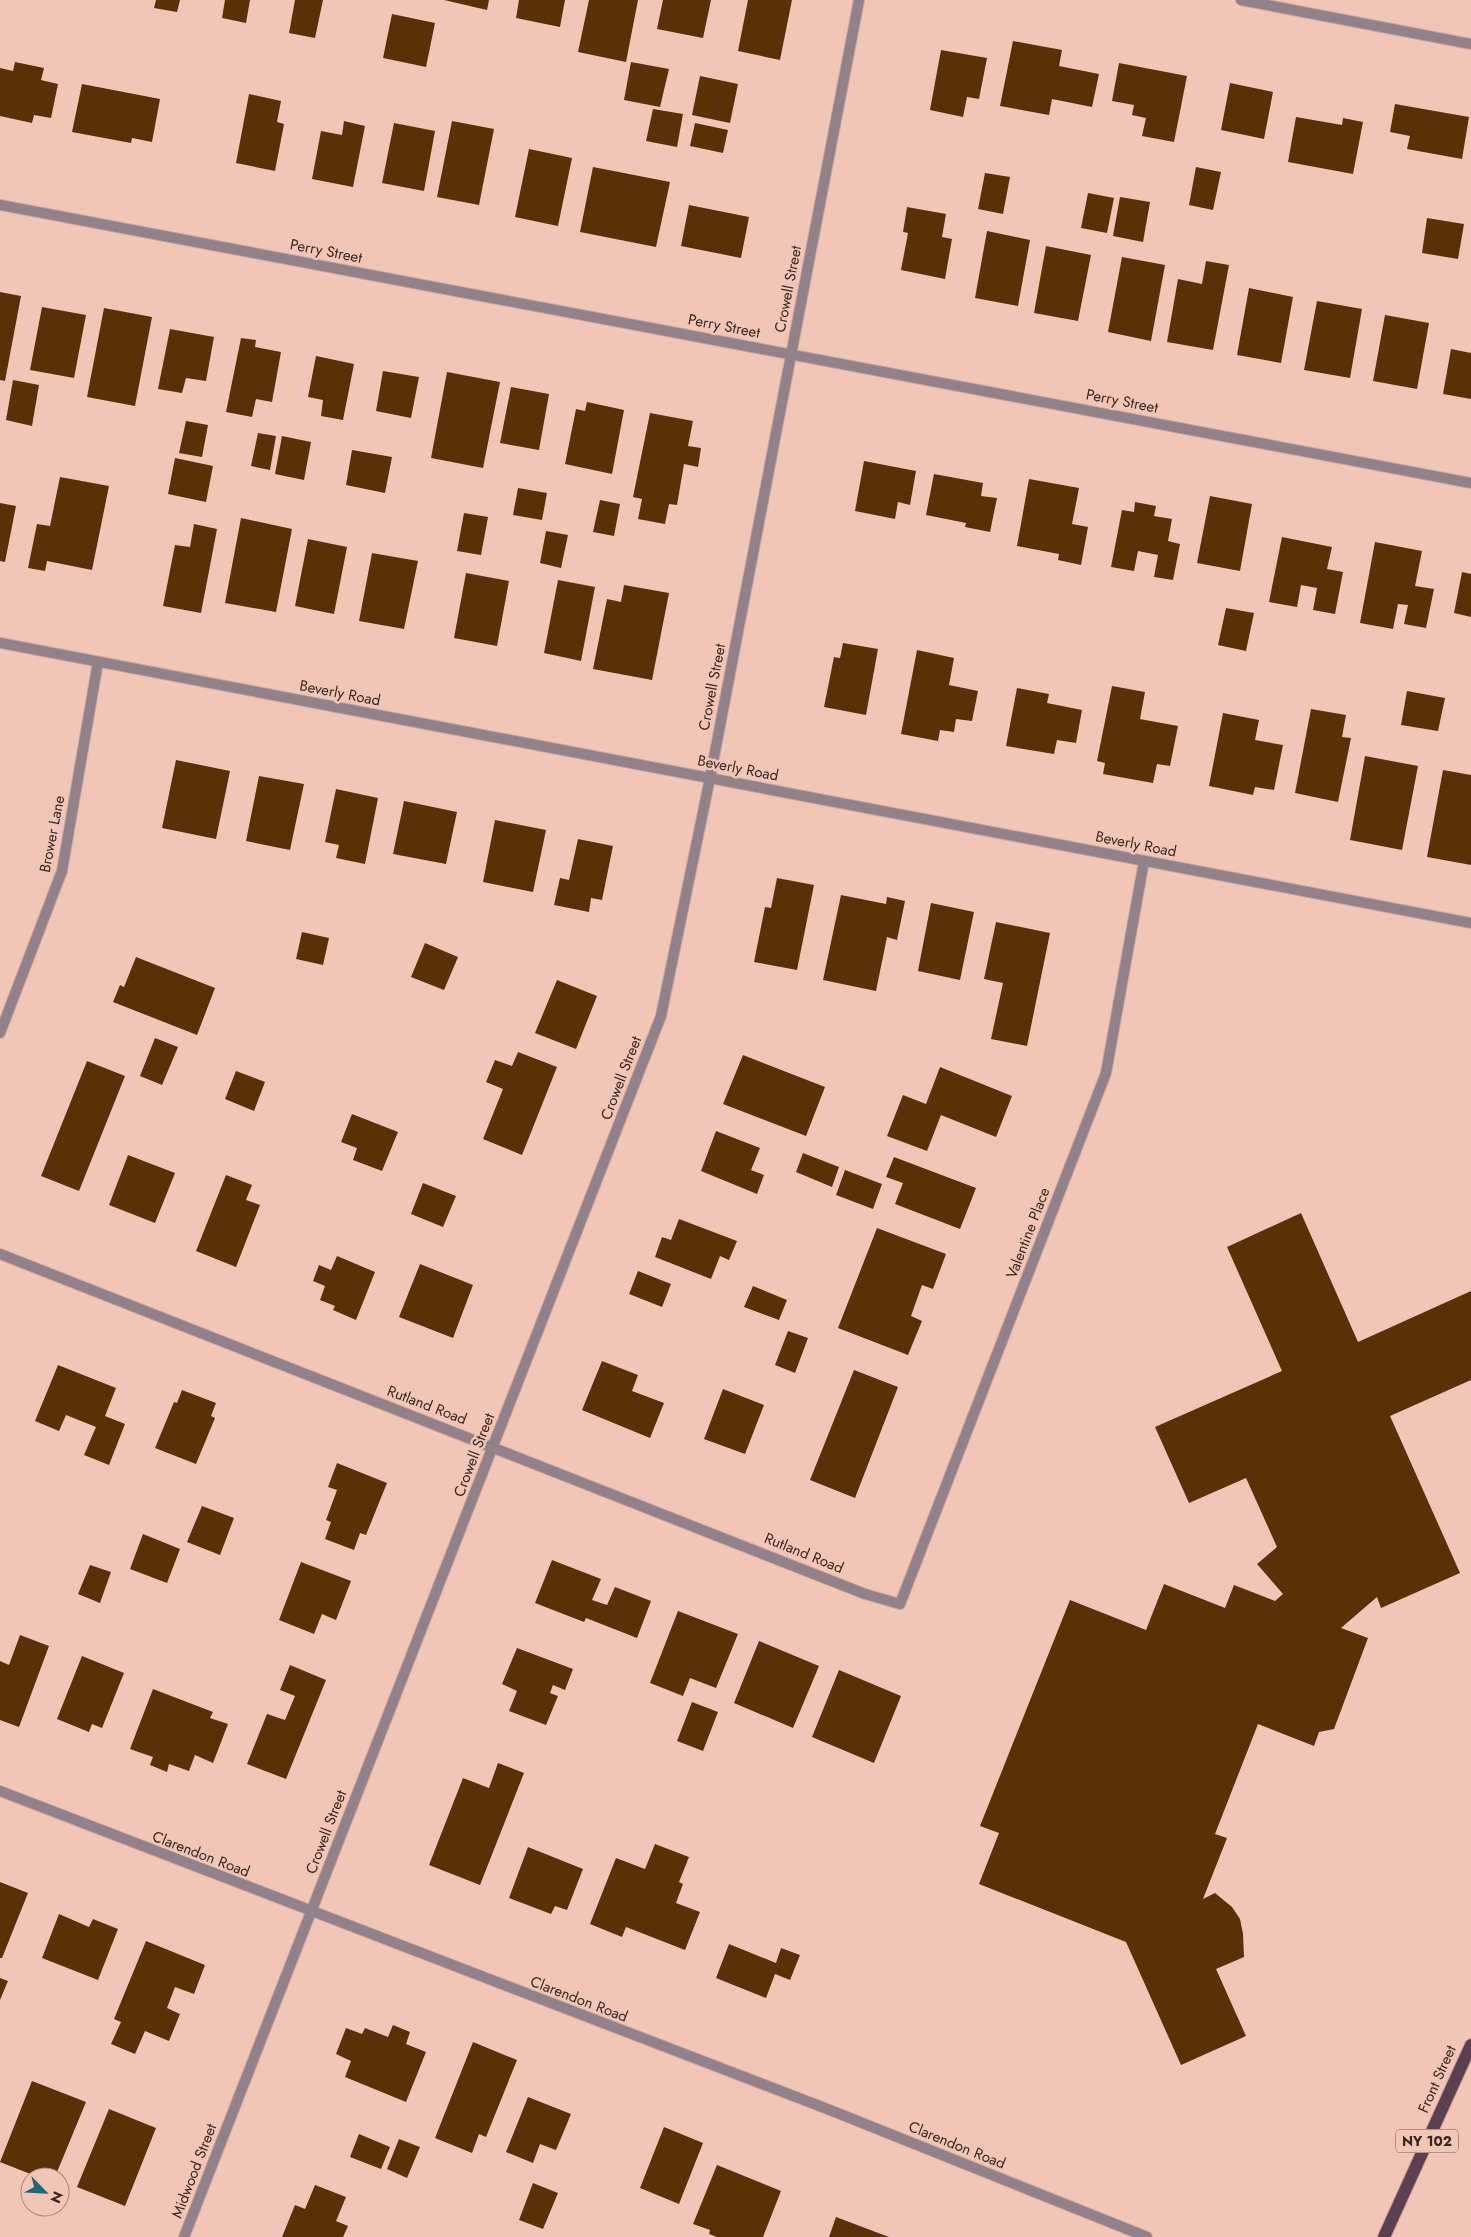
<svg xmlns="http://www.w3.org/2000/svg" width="1471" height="2237" font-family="Jost,sans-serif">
<rect width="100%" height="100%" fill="#f2c6b7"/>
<path fill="#5a3107" d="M 156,0 L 180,0 L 177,12 L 154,8 Z
M 225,0 L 250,0 L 246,23 L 222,18 Z
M 295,0 L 323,0 L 315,38 L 289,33 Z
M 444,0 L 489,0 L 487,10 Z
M 519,0 L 565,0 L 560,27 L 516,18 Z
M 589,0 L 638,0 L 626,62 L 578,52 Z
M 663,0 L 711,0 L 703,38 L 657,29 Z
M 748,0 L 792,0 L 780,60 L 738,51 Z
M 392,14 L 435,23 L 426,67 L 383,58 Z
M 1013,41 L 1062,50 L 1059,66 L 1099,74 L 1092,107 L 1052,99 L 1049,115 L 1000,106 Z
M 941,50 L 987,58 L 979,99 L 967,97 L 963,117 L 930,110 Z
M 15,62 L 44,68 L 41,80 L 58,84 L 51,118 L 34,115 L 32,123 L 0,116 L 0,68 L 13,71 Z
M 631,62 L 669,69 L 660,107 L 624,100 Z
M 1119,63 L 1187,76 L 1174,142 L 1142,136 L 1146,118 L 1132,115 L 1134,105 L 1112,101 Z
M 700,76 L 738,84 L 730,123 L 692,115 Z
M 1230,83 L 1273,92 L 1264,139 L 1221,130 Z
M 82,84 L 160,99 L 152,142 L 132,138 L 131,143 L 72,132 Z
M 249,94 L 281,101 L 277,122 L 284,124 L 275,171 L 236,163 Z
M 1395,104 L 1469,117 L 1462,159 L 1407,149 L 1410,136 L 1390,132 Z
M 653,109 L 683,114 L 677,147 L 646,141 Z
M 1296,117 L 1342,125 L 1343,118 L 1363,122 L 1353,174 L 1288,162 Z
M 344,121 L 365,126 L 353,187 L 312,179 L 321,131 L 342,135 Z
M 452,121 L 494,129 L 479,205 L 437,197 Z
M 394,123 L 435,131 L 424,191 L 382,183 Z
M 695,123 L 728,130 L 723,153 L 690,146 Z
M 529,149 L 572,158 L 558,226 L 515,217 Z
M 593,167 L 670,182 L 656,247 L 580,232 Z
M 1196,167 L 1221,172 L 1213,210 L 1189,205 Z
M 985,173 L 1010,177 L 1003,214 L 978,209 Z
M 1088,193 L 1114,198 L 1107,233 L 1081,228 Z
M 1120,197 L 1150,202 L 1143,242 L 1113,236 Z
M 689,205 L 749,217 L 741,258 L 681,246 Z
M 907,207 L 946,214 L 942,237 L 952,239 L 945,279 L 901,270 L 908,233 L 903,232 Z
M 1427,218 L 1464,224 L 1458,259 L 1422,253 Z
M 987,231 L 1030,240 L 1018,306 L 975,298 Z
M 1046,246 L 1091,255 L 1078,321 L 1034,313 Z
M 1122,257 L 1165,265 L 1151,341 L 1108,332 Z
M 1206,261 L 1229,265 L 1213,350 L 1167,342 L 1178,279 L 1202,284 Z
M 1249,288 L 1293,297 L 1281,363 L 1237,355 Z
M 0,292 L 21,296 L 5,381 L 0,380 Z
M 1317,301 L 1362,309 L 1350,378 L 1304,370 Z
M 42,307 L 86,315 L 74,378 L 30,370 Z
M 104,308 L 152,317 L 135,406 L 87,397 Z
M 1385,315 L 1429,323 L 1417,389 L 1373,381 Z
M 170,329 L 214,337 L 206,381 L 186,378 L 182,393 L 158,389 Z
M 241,338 L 256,340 L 255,347 L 281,352 L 272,402 L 256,399 L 252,417 L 226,412 Z
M 1451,349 L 1471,353 L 1471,399 L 1443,394 Z
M 316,356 L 354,364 L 343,420 L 321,416 L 323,400 L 308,397 Z
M 383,371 L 419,377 L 411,418 L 376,411 Z
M 447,372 L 500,382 L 483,468 L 431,458 Z
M 13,380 L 39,385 L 32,426 L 6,420 Z
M 511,387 L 549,394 L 539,450 L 500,443 Z
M 587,402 L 624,410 L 612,474 L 565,464 L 576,409 L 585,411 Z
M 650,413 L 693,421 L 688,446 L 701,448 L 698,467 L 684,464 L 677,505 L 669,504 L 665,524 L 638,519 L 642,499 L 633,497 Z
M 186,421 L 208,425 L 202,457 L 179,453 Z
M 258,433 L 276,436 L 270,470 L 251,466 Z
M 282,436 L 311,442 L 304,480 L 275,474 Z
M 352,450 L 392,457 L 385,493 L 346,485 Z
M 175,458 L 213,466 L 206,502 L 168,494 Z
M 864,461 L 916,471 L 910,505 L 898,502 L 895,519 L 855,511 Z
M 934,474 L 983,483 L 981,496 L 997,498 L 990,532 L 965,527 L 966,523 L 926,515 Z
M 60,477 L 109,486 L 92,570 L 47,561 L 45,571 L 28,568 L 37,524 L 50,526 Z
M 1029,479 L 1079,488 L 1072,524 L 1088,527 L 1081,565 L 1058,560 L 1059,554 L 1017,546 Z
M 518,488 L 547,493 L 542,520 L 513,515 Z
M 1210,496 L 1252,504 L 1240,571 L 1197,563 Z
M 600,500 L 620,504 L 614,536 L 593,532 Z
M 1135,502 L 1156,506 L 1154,516 L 1172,519 L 1168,541 L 1180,544 L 1173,580 L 1154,577 L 1158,555 L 1138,551 L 1134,571 L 1111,567 L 1122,510 L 1134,512 Z
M 0,503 L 16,506 L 5,562 L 0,561 Z
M 464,513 L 488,517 L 481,555 L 457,551 Z
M 241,518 L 292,529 L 276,612 L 225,603 Z
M 194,524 L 217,529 L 201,613 L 163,606 L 175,545 L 190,547 Z
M 546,531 L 568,535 L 561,568 L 540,563 Z
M 1282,537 L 1332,547 L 1327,569 L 1343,572 L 1335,614 L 1313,610 L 1317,588 L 1301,585 L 1297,607 L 1269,602 Z
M 308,539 L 347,547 L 334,614 L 295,606 Z
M 1375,542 L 1422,551 L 1415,586 L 1434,589 L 1426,628 L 1404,624 L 1408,605 L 1398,604 L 1393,629 L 1360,623 Z
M 372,553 L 418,561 L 404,629 L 359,621 Z
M 1462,572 L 1471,574 L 1471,617 L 1454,613 Z
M 466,573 L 509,581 L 497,646 L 454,638 Z
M 558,580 L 595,587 L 581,661 L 544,653 Z
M 624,585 L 669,593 L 652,680 L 593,669 L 607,599 L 621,602 Z
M 1226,608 L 1254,613 L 1246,651 L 1218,645 Z
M 843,643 L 878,649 L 866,715 L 824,707 L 834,657 L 840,658 Z
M 917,650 L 954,658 L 949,685 L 978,691 L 972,721 L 956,719 L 954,732 L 940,730 L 938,741 L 901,734 Z
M 1112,686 L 1145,692 L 1140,719 L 1178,726 L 1170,766 L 1157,764 L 1153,783 L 1103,774 L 1105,763 L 1097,761 Z
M 1017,688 L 1049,694 L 1047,703 L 1082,710 L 1076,743 L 1057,740 L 1054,754 L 1006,746 Z
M 1407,691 L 1445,698 L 1438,731 L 1401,725 Z
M 1311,709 L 1346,715 L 1342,737 L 1351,738 L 1338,802 L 1295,793 Z
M 1223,713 L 1259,720 L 1255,740 L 1283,745 L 1274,790 L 1255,787 L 1253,795 L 1209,786 Z
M 1365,756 L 1418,766 L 1402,850 L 1350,840 Z
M 176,760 L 230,771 L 216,839 L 162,828 Z
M 1443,770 L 1471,775 L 1471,865 L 1427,857 Z
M 259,776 L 304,784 L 290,850 L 246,841 Z
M 336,789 L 378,798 L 365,864 L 336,858 L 339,845 L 325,842 Z
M 404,801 L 457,812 L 446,864 L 393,854 Z
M 495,820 L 546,830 L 533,892 L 483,882 Z
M 578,839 L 613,846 L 602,900 L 591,898 L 589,912 L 554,905 L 560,878 L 569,880 Z
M 777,878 L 814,885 L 797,970 L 754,962 L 765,907 L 771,908 Z
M 841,895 L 886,904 L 887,897 L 905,901 L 897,940 L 887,937 L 876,991 L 823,980 Z
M 931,903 L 974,912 L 960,980 L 918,971 Z
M 996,922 L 1050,933 L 1027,1046 L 991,1039 L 1003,983 L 984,979 Z
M 302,932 L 329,938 L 323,965 L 296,959 Z
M 425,943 L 458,957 L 444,990 L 411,977 Z
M 136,957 L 215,988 L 197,1035 L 113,1002 L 120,985 L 124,987 Z
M 557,980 L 597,996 L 576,1049 L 535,1033 Z
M 155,1038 L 178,1047 L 162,1085 L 140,1076 Z
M 518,1052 L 557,1067 L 522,1155 L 483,1139 L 503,1089 L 486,1082 L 495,1060 L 512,1066 Z
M 743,1055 L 825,1087 L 806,1136 L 723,1104 Z
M 87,1061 L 125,1076 L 79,1191 L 41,1176 Z
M 940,1067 L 1012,1096 L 996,1137 L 941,1115 L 927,1151 L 887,1136 L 903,1095 L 926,1104 Z
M 236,1071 L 265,1082 L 254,1111 L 225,1099 Z
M 352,1114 L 398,1132 L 382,1171 L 353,1160 L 357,1148 L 341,1142 Z
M 716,1131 L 760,1148 L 751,1170 L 764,1175 L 757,1194 L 701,1171 Z
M 803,1153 L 839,1167 L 832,1187 L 796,1172 Z
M 128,1155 L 175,1173 L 155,1223 L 109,1205 Z
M 894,1157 L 976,1188 L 960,1229 L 895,1204 L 903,1183 L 886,1177 Z
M 845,1170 L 882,1184 L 873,1209 L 836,1195 Z
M 226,1175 L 252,1185 L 246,1200 L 260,1205 L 236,1267 L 196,1251 Z
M 423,1183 L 456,1196 L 443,1227 L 411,1214 Z
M 1301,1213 L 1358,1342 L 1471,1291 L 1471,1380 L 1390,1416 L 1460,1573 L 1381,1608 L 1377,1597 L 1341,1628 L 1368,1638 L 1334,1729 L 1319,1732 L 1314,1746 L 1258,1724 L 1215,1834 L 1227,1838 L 1203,1899 L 1215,1893 L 1232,1907 L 1240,1919 L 1243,1934 L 1244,1957 L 1216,1969 L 1246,2036 L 1181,2065 L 1126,1942 L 979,1884 L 999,1833 L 980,1826 L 1070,1600 L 1146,1630 L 1164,1584 L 1225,1608 L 1234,1585 L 1275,1601 L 1283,1594 L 1257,1564 L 1277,1547 L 1246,1478 L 1189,1503 L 1155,1427 L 1282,1371 L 1227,1247 Z
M 679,1219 L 737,1241 L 729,1260 L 720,1256 L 711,1279 L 655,1257 L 662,1237 L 671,1240 Z
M 877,1228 L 946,1254 L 933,1289 L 922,1285 L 911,1316 L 922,1321 L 908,1355 L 838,1328 Z
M 337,1256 L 375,1272 L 356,1320 L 333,1310 L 335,1306 L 320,1300 L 325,1286 L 313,1281 L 319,1265 L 331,1270 Z
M 420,1264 L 473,1285 L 453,1338 L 399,1317 Z
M 638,1271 L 671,1284 L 662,1307 L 629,1294 Z
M 753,1286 L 787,1300 L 779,1320 L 744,1307 Z
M 788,1331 L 808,1338 L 795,1373 L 775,1365 Z
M 602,1361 L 638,1375 L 632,1391 L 664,1403 L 650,1438 L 582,1410 Z
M 58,1365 L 116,1388 L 105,1416 L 125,1424 L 109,1465 L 84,1455 L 96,1427 L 66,1415 L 59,1431 L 35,1421 Z
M 854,1370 L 898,1387 L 855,1498 L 810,1480 Z
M 723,1389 L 764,1405 L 745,1454 L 704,1439 Z
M 182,1390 L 216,1403 L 211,1416 L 215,1418 L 196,1464 L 155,1448 L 174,1402 L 177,1403 Z
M 337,1463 L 387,1483 L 366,1535 L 360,1533 L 354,1550 L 325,1539 L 331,1522 L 326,1520 L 337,1490 L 328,1487 Z
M 202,1506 L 234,1518 L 220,1555 L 187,1542 Z
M 143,1534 L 180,1549 L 167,1583 L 130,1569 Z
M 552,1560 L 601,1579 L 592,1600 L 607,1605 L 615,1587 L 651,1601 L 637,1638 L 586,1618 L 584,1622 L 535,1603 Z
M 301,1562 L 351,1581 L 336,1620 L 322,1614 L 314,1634 L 279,1620 Z
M 90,1565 L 111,1572 L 100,1603 L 78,1594 Z
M 678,1611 L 738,1634 L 716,1688 L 690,1678 L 683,1696 L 650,1683 Z
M 20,1635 L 49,1646 L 19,1727 L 0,1720 L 0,1661 L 9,1665 Z
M 759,1641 L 819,1666 L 793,1728 L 734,1703 Z
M 517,1648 L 573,1669 L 565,1690 L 553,1685 L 550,1693 L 558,1696 L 546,1725 L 509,1711 L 517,1691 L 502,1684 Z
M 82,1656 L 124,1673 L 102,1728 L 92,1724 L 89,1732 L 57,1719 Z
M 290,1665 L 326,1680 L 286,1779 L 247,1764 L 267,1714 L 285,1720 L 295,1696 L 280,1690 Z
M 839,1670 L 901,1696 L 874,1763 L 812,1737 Z
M 153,1689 L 213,1712 L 210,1718 L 228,1724 L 213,1763 L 195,1755 L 189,1771 L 169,1764 L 167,1772 L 150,1765 L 153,1757 L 130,1749 Z
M 692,1702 L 718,1712 L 703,1751 L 677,1741 Z
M 498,1763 L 524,1773 L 480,1885 L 429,1865 L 463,1778 L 489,1788 Z
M 655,1844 L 689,1857 L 679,1882 L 683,1884 L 676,1903 L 700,1912 L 685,1950 L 626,1927 L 622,1937 L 590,1924 L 616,1858 L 645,1869 Z
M 528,1847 L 583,1869 L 567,1910 L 555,1906 L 551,1914 L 509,1898 Z
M 0,1882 L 28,1893 L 2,1958 L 0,1958 Z
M 59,1914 L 89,1927 L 93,1919 L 118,1929 L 98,1980 L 42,1958 Z
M 146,1941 L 205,1965 L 194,1994 L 175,1987 L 167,2008 L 180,2014 L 169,2041 L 145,2031 L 135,2054 L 111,2044 L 121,2022 L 114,2019 Z
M 729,1944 L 776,1963 L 781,1948 L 800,1955 L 790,1980 L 775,1974 L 766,1998 L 716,1978 Z
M 0,1978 L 8,1981 L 0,2000 Z
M 393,2025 L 410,2032 L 406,2044 L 426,2052 L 406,2102 L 345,2077 L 351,2061 L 336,2054 L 346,2028 L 362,2034 L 365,2028 L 388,2037 Z
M 473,2042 L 517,2060 L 486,2137 L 479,2134 L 472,2153 L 435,2138 Z
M 32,2081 L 86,2102 L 55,2177 L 38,2177 L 0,2162 Z
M 528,2097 L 571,2114 L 556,2150 L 540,2144 L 533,2163 L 506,2152 Z
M 109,2109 L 156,2128 L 125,2206 L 77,2187 Z
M 664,2127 L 703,2143 L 679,2204 L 640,2188 Z
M 359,2134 L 390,2147 L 381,2169 L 350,2157 Z
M 399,2139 L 420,2147 L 407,2178 L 387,2169 Z
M 717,2165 L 781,2191 L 763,2237 L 717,2237 L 709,2234 L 710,2230 L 693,2224 Z
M 533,2183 L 558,2193 L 543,2229 L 519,2220 Z
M 315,2185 L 346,2197 L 336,2221 L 348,2226 L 343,2237 L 282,2237 L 295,2205 L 305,2209 Z
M 836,2217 L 889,2237 L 829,2237 Z"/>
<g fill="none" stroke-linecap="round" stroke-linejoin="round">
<defs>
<path id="minor" d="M 1241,0 L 1471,44
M 0,205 L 1471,483
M 0,643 L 1471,923
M 0,1033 L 62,871 L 98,662
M 0,1254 L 865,1594 L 900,1604 L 1106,1073 L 1144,861
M 0,1791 L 835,2112 L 1147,2237
M 184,2237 L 661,1016 L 710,778 L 859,0"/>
<path id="primary" d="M 1384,2237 L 1471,2045"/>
</defs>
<use href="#minor" stroke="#cda699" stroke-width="12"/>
<use href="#primary" stroke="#cda699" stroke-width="14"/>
<use href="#minor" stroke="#91818b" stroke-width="10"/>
<use href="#primary" stroke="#5b4052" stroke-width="12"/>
</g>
<g text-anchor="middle" stroke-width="5" stroke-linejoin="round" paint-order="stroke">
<rect fill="#f2c6b7" stroke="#6f574e" stroke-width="1" x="1396" y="2129.5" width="62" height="23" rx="4"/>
<g font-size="14" font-weight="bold" fill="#372721">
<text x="1427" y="2146">NY 102</text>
</g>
<g font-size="15" fill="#372721" stroke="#f2c6b7">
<text transform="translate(326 251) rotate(11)" y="5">Perry Street</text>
<text transform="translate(788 289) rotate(-79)" y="5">Crowell Street</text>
<text transform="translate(724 326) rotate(11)" y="5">Perry Street</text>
<text transform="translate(1122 401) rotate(11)" y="5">Perry Street</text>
<text transform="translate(712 687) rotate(-79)" y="5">Crowell Street</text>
<text transform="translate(340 693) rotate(11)" y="5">Beverly Road</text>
<text transform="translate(738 768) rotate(11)" y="5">Beverly Road</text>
<text transform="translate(52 834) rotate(-79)" y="5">Brower Lane</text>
<text transform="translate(1136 844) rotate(11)" y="5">Beverly Road</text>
<text transform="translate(621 1078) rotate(-69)" y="5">Crowell Street</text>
<text transform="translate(1028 1233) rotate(-69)" y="5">Valentine Place</text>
<text transform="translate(427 1405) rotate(21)" y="5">Rutland Road</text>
<text transform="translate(474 1455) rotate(-69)" y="5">Crowell Street</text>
<text transform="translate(804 1553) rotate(22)" y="5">Rutland Road</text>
<text transform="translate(326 1832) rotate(-69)" y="5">Crowell Street</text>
<text transform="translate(201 1854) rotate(21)" y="5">Clarendon Road</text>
<text transform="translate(579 1999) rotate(21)" y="5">Clarendon Road</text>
<text transform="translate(1437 2079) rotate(-66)" y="5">Front Street</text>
<text transform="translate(957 2145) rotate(22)" y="5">Clarendon Road</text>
<text transform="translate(194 2171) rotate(-69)" y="5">Midwood Street</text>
</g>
</g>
<g transform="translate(45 2192) rotate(114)"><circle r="24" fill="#f2c6b7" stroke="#a7867b"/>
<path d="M0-4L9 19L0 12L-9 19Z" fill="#236678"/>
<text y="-8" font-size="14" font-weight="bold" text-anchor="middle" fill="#372721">N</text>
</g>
</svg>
